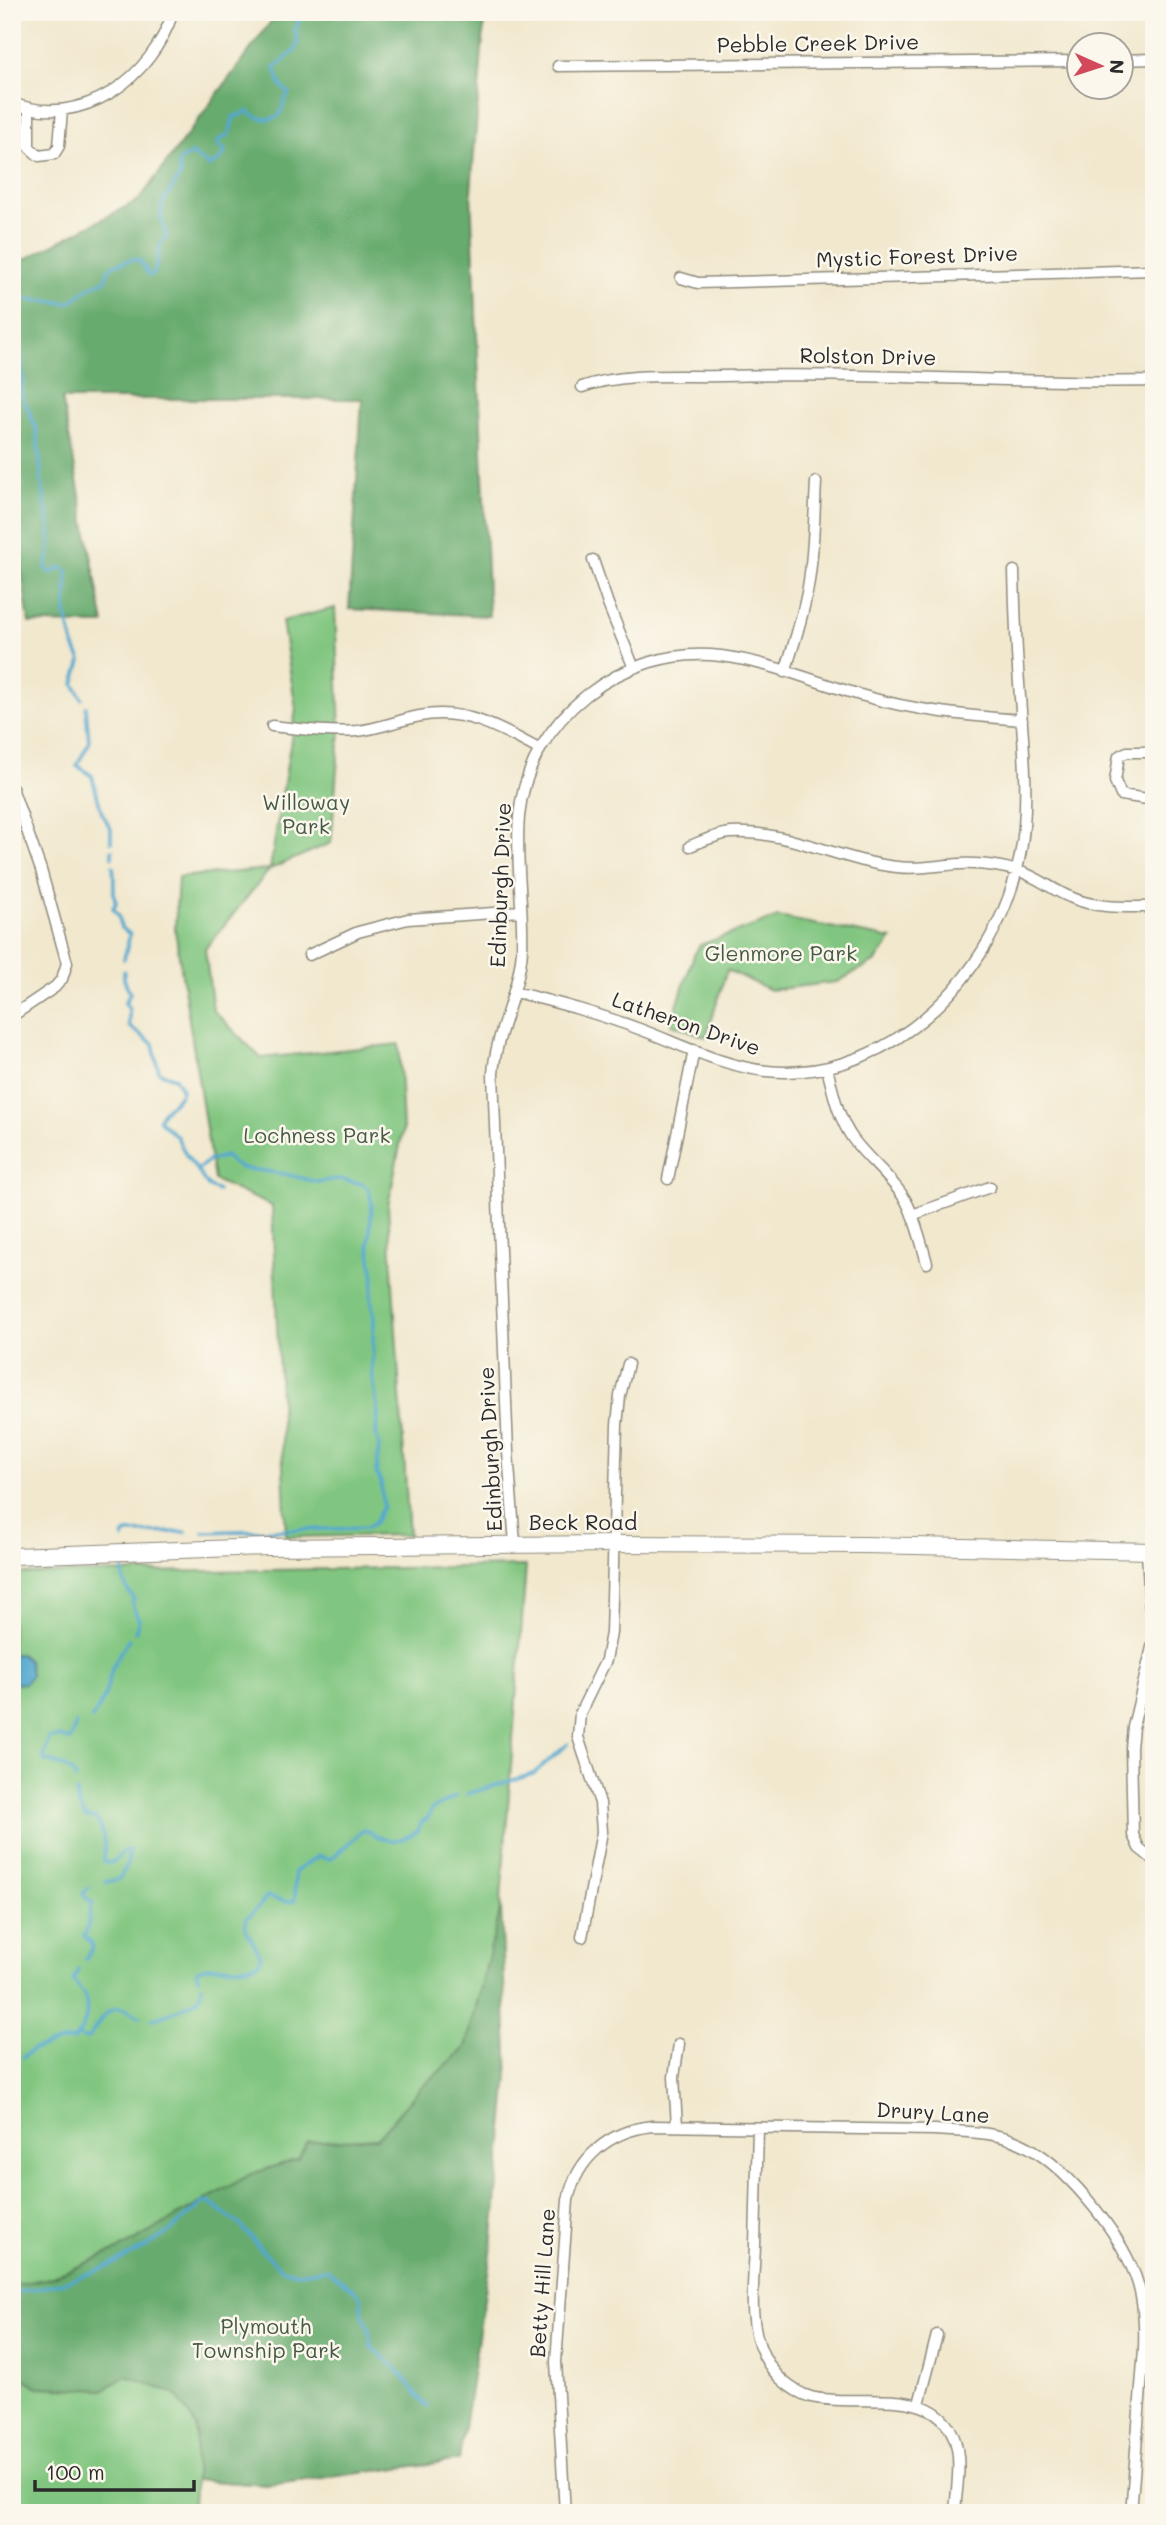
<svg xmlns="http://www.w3.org/2000/svg" width="1166" height="2525" font-family="Mali,sans-serif">
<rect width="100%" height="100%" fill="#fbf7ec"/>
<filter id="ink" filterUnits="userSpaceOnUse"><feTurbulence type="fractalNoise" baseFrequency=".0143" numOctaves="2"/><feDisplacementMap in="SourceGraphic" scale="14" xChannelSelector="R" yChannelSelector="G"/><feConvolveMatrix kernelMatrix="1 2 1 2 8 2 1 2 1" color-interpolation-filters="sRGB"/></filter>
<filter id="wash" filterUnits="userSpaceOnUse"><feTurbulence type="fractalNoise" baseFrequency=".00686" numOctaves="4" result="noise"/><feDisplacementMap in="SourceGraphic" scale="28" xChannelSelector="R" yChannelSelector="G"/><feGaussianBlur stdDeviation="1.57" result="paint"/><feColorMatrix in="noise" values="0 0 0 0 0 0 0 0 0 0 0 0 0 0 0 0 0 1.4 0 .05"/><feComposite in="paint" operator="in"/></filter>
<g filter="url(#wash)">
<rect width="100%" height="100%" fill="#f1e8ce"/>
<path fill="#81c680" stroke="#567856" stroke-width="2" d="M 335,608 L 340,732 L 331,843 L 270,869 L 205,949 L 213,1010 L 261,1058 L 399,1044 L 403,1130 L 388,1206 L 409,1535 L 286,1537 L 272,1206 L 214,1180 L 175,930 L 178,877 L 270,869 L 296,709 L 282,621 Z
M 778,917 L 892,939 L 876,961 L 837,982 L 770,990 L 727,970 L 706,1037 L 671,1024 L 694,955 L 700,945 Z
M 526,1566 L 459,2460 L 267,2485 L 195,2480 L 192,2513 L 12,2513 L 12,1574 Z"/>
<path fill="#68ab6e" stroke="#4a6b4c" stroke-width="2" d="M 278,12 L 485,12 L 471,192 L 489,616 L 349,609 L 362,399 L 62,399 L 104,624 L 29,623 L 12,503 L 12,266 L 139,200 Z
M 501,1907 L 508,2077 L 492,2247 L 459,2460 L 267,2485 L 195,2480 L 196,2426 L 176,2394 L 126,2376 L 103,2390 L 38,2387 L 12,2371 L 12,2285 L 50,2278 L 120,2249 L 251,2174 L 298,2159 L 307,2142 L 377,2138 L 419,2090 L 466,2047 Z"/>
<path fill="#53a8cf" stroke="#3f6a7d" stroke-width="2" d="M 20,1654 L 29,1661 L 31,1675 L 25,1683 L 12,1684 L 12,1655 Z"/>
<g fill="none" stroke-linecap="round" stroke-linejoin="round">
<path stroke="#53a8cf" stroke-width="3.5" d="M 12,267 L 22,299
M 12,304 L 15,301 L 22,299 L 70,303 L 90,287 L 106,280 L 108,270 L 114,265 L 133,259 L 140,261 L 149,275 L 154,274 L 161,242 L 167,237 L 161,219 L 162,204 L 181,174 L 178,166 L 181,159 L 192,154 L 209,166 L 219,161 L 225,153 L 224,149 L 219,147 L 218,141 L 229,134 L 234,116 L 241,115 L 247,111 C 255,116 258,119 267,119 C 286,118 278,108 289,93 L 280,85 L 275,67 L 295,51 L 298,42 L 295,30 L 303,12
M 12,330 L 18,335 L 23,376 L 22,395 L 37,431 L 42,486 L 50,528 L 50,550 L 46,569 L 50,573 L 62,567 L 67,572 L 66,615 L 73,643 L 81,661 L 74,684 L 82,699
M 86,707 L 89,743 L 77,765 L 92,776 L 102,813 L 111,829 L 111,842
M 112,850 L 112,857
M 113,866 C 115,878 112,894 116,903 L 113,908 L 119,916 L 121,928 L 130,934 L 124,959
M 124,971 L 124,979 L 130,993 L 125,1003 L 129,1009 L 129,1026 L 153,1044 L 159,1072 L 175,1078 L 182,1090 C 178,1104 162,1106 159,1120 L 177,1137 L 186,1155 L 208,1186 L 218,1191
M 197,1170 L 208,1161 L 226,1156 L 232,1163 L 241,1168 L 285,1174 L 317,1182 L 339,1179 L 363,1184 L 369,1190 L 372,1204 L 369,1245 L 374,1278 L 371,1298 L 374,1317 L 372,1370 L 378,1414 L 376,1433 L 379,1446 L 376,1473 L 381,1482 L 383,1506 L 375,1522 L 367,1528 L 203,1532
M 123,1539 L 123,1536 L 127,1533 L 186,1532
M 124,1564 C 121,1576 125,1590 134,1598 L 132,1605 L 139,1620 L 135,1632
M 92,1719 C 96,1712 103,1703 105,1695 C 110,1673 115,1657 129,1640
M 76,1723 L 70,1740 L 60,1737 L 49,1738 L 44,1757 L 45,1761 C 57,1763 71,1767 76,1779
M 76,1792 L 78,1803 L 85,1817 L 96,1819 C 104,1830 105,1847 104,1861 L 107,1863 L 113,1862 L 126,1850 L 129,1851 L 128,1864 L 119,1879 L 105,1882
M 467,1794 L 533,1774 L 568,1744
M 86,1959 L 93,1947 L 91,1942 L 84,1936 C 91,1925 87,1914 93,1903 L 86,1898 L 83,1893 L 90,1887
M 199,1978 L 197,1971 C 216,1960 239,1974 259,1962 L 261,1956 L 246,1929 L 246,1918 L 259,1907 L 267,1896 L 288,1902 L 295,1900 L 295,1872 L 318,1856 L 331,1859 L 363,1830 C 371,1831 372,1833 379,1837 C 392,1844 406,1839 418,1831 L 420,1823 L 428,1818 L 432,1809 L 456,1796
M 151,2019 C 159,2019 195,2003 199,1997 C 201,1993 201,1989 201,1985
M 78,2036 L 85,2039 L 90,2037 C 96,2025 108,2005 123,2009 C 129,2010 135,2015 140,2017
M 23,2057 L 33,2049 C 47,2048 58,2039 74,2040 C 85,2028 90,2010 84,1995 C 82,1990 76,1985 73,1980 L 78,1970
M 12,2066 L 14,2063
M 12,2293 C 65,2285 116,2267 160,2238 C 176,2228 189,2214 203,2203 L 208,2202 L 240,2225 L 266,2255 L 282,2269 L 297,2273 L 326,2269 L 356,2291 L 361,2298 L 361,2311 L 369,2329 L 371,2347 L 396,2368 L 427,2407"/>
</g>
</g>
<g filter="url(#ink)">
<g fill="none" stroke-linecap="round" stroke-linejoin="round">
<defs>
<path id="minor" d="M 1120,60 L 1154,59
M 558,66 L 1078,61
M 12,103 C 82,130 152,78 173,12
M 29,108 L 29,147 L 39,156 L 54,154 L 59,146 L 62,110
M 681,278 L 698,283 L 1154,270
M 582,387 C 626,372 678,377 724,376 C 867,372 1011,384 1154,381
M 593,560 L 608,604 L 634,668
M 785,672 C 794,644 803,616 808,587 C 814,553 814,517 816,482
M 272,726 C 300,729 328,733 357,731 C 378,729 399,720 420,716 C 464,707 502,729 540,750
M 1154,752 L 1127,752 L 1119,756 L 1115,781 L 1121,795 L 1154,800
M 12,788 L 41,870 L 67,963 L 62,979 L 55,987 L 12,1016
M 690,846 C 703,841 717,834 731,833 C 789,830 840,861 897,867 C 918,870 939,865 960,864 C 979,863 1000,866 1018,871 C 1037,876 1052,890 1070,897 C 1096,909 1126,907 1154,907
M 309,955 L 358,932 L 408,919 L 521,911
M 515,992 C 558,1003 600,1014 642,1030 C 682,1045 725,1067 767,1071 C 819,1076 871,1059 912,1028 C 975,981 1018,905 1024,826 C 1028,779 1022,730 1019,683 C 1016,646 1015,608 1014,571
M 827,1068 C 833,1092 838,1118 853,1139 C 869,1161 892,1177 906,1201 C 916,1220 921,1242 927,1263
M 668,1179 L 694,1050
M 912,1215 L 990,1187
M 515,1544 L 508,1452 L 493,1074 C 496,1031 519,993 522,950 C 524,906 515,862 519,817 C 527,719 624,644 721,656 C 770,662 817,683 864,696 C 914,711 970,716 1022,720
M 1147,1551 L 1150,1608 L 1154,1615
M 1154,1639 L 1133,1727 L 1131,1748 L 1133,1835 L 1139,1848 L 1154,1860
M 582,1937 L 602,1832 L 600,1803 L 578,1737 L 580,1713 L 606,1660 L 611,1633 L 617,1425 L 620,1396 L 628,1364
M 677,2126 L 674,2077 L 679,2044
M 758,2128 C 757,2167 756,2206 755,2245 C 754,2281 747,2322 764,2356 C 773,2374 790,2391 811,2397 C 858,2409 945,2379 957,2449 C 961,2469 956,2492 955,2513
M 919,2404 L 937,2335
M 565,2513 L 556,2362 L 568,2200 C 577,2158 609,2131 652,2126 L 935,2130 C 964,2132 993,2131 1020,2143 C 1064,2163 1118,2230 1135,2275 C 1144,2298 1145,2324 1144,2349 L 1131,2513"/>
<path id="secondary" d="M 12,1556 L 267,1547 L 614,1544 L 864,1545 L 1154,1551"/>
</defs>
<use href="#minor" stroke="#8e8a7c" stroke-width="13"/>
<use href="#secondary" stroke="#8e8a7c" stroke-width="18"/>
<use href="#minor" stroke="#fff" stroke-width="10"/>
<use href="#secondary" stroke="#fff" stroke-width="16"/>
</g>
</g>
<g text-anchor="middle" stroke-width="5" stroke-linejoin="round" paint-order="stroke">
<g font-size="21" fill="#2b2b2b" stroke="#fbf7ec">
<text transform="translate(818 44) rotate(-1)" y="7">Pebble Creek Drive</text>
<text transform="translate(917 257) rotate(-2)" y="7">Mystic Forest Drive</text>
<text transform="translate(868 357) rotate(1)" y="7">Rolston Drive</text>
<text transform="translate(501 885) rotate(-88)" y="7">Edinburgh Drive</text>
<text transform="translate(686 1024) rotate(19)" y="7">Latheron Drive</text>
<text transform="translate(491 1449) rotate(-93)" y="7">Edinburgh Drive</text>
<text x="583" y="1530">Beck Road</text>
<text transform="translate(933 2113) rotate(3)" y="7">Drury Lane</text>
<text transform="translate(543 2283) rotate(-86)" y="7">Betty Hill Lane</text>
</g>
<g font-size="21" fill="#455a44" stroke="#fbf7ec">
<text x="306" y="810">Willoway<tspan x="306" dy="24">Park</tspan></text>
<text x="781" y="961">Glenmore Park</text>
<text x="317" y="1143">Lochness Park</text>
<text x="266" y="2334">Plymouth<tspan x="266" dy="24">Township Park</tspan></text>
</g>
</g>
<rect width="1166" height="2525" fill="none" stroke="#fbf7ec" stroke-width="42"/>
<g transform="translate(1100 66) rotate(93)"><circle r="33" fill="#fbf7ec" stroke="#a8a59f" stroke-width="2"/>
<path d="M0-5L12 26L0 18L-12 26Z" fill="#d1495b"/>
<text y="-10" font-size="19" font-weight="bold" text-anchor="middle" fill="#2b2b2b">N</text>
</g>
<path d="M35 2480v10h159v-10" fill="none" stroke="#2b2b2b" stroke-width="3.5"/>
<text x="46" y="2480" font-size="21" fill="#2b2b2b" stroke="#fbf7ec" stroke-width="5" paint-order="stroke">100 m</text>
</svg>
